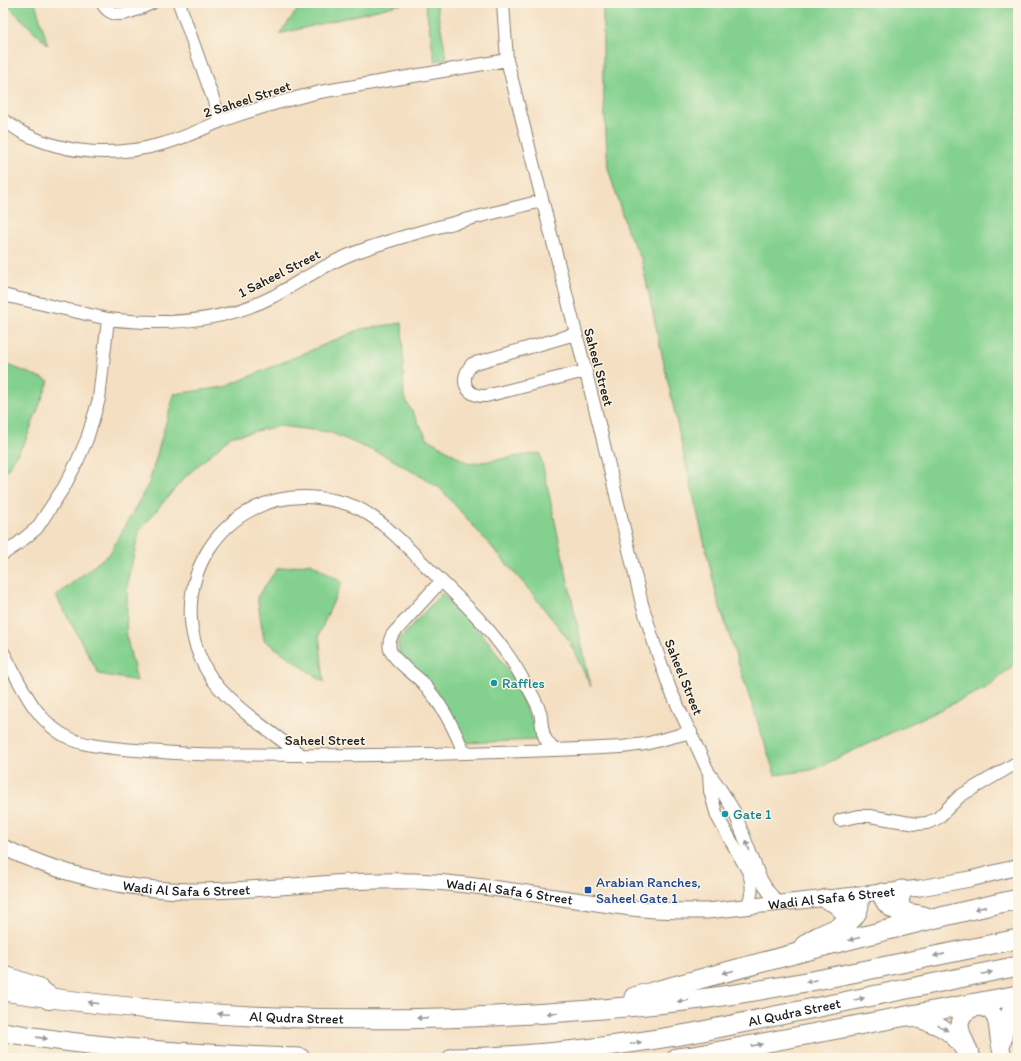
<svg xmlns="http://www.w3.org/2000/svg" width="1021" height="1061" font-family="Itim,sans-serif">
<rect width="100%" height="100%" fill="#fcf5e5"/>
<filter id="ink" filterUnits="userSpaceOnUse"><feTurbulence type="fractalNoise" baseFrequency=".025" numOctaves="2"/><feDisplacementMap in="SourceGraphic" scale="8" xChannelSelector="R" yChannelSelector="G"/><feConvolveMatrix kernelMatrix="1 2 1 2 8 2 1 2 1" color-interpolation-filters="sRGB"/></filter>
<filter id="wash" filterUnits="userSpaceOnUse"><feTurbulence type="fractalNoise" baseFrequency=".012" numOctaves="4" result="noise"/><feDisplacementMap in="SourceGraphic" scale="16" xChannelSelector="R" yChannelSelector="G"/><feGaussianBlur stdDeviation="0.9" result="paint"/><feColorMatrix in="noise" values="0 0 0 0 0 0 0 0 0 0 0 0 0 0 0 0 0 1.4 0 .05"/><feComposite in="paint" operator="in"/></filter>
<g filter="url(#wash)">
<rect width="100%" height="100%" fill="#f4dfc2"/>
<path fill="#84d18f" stroke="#507656" d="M 5,3 L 35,3 L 48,45 Z
M 303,3 L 406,3 L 279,34 Z
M 425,3 L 436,3 L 447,59 L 435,61 Z
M 603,3 L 1018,3 L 1018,661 L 986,688 L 812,770 L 775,775 L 718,601 L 685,460 L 641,258 L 627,230 L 608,168 L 603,86 Z
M 402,323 L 404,397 L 427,438 L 469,464 L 540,453 L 591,687 L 568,639 L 526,586 L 440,488 L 388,457 L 329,432 L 279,426 L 230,437 L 183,479 L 140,530 L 128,578 L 126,635 L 137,681 L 99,674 L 56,596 L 110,553 L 149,483 L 174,394 L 225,387 L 361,329 Z
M 3,363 L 49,381 L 25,442 L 3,476 Z
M 311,563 L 342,582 L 319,634 L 324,682 L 264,640 L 257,597 L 277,569 Z
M 442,593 L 489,642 L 511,675 L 540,740 L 462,743 L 399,656 L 398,641 Z"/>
</g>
<g filter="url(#ink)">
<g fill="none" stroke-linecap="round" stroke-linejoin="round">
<defs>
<path id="minor" d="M 102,3 C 114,24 135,10 152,3
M 179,3 L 221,121
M 503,3 L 507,60 L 601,432 L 642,604 L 655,646 L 670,689 L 709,773 L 719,787 L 734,811 L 760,878 L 768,891 L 779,904
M 3,120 C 10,124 16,129 23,133 C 67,155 116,157 162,144 C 183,139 202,129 221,121 C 254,109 286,100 320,92 L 507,60
M 3,295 L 108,319 C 165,326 222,323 274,296 C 301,281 325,264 354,253 C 414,231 479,217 541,201
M 575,334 L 472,364 C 458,380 466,397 486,396 L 585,371
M 3,554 L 15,546 L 37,528 L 64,487 L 77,462 L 87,439 L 99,399 L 108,319
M 441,581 L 392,635 C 389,641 388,646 391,652 C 397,663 413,673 422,682 C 441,703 454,727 464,753
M 3,652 C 21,684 35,722 69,738 C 86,746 106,747 124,749 C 148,751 171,753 195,754 C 230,755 266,754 302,755 C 409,756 515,752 622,747 L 645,744 L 691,732
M 301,755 C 272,732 225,703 207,671 C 159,588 223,486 319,498 C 336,500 354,504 368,514 C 390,528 408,548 426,566 C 461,600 497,633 521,676 C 528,687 536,700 540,712 C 542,720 541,730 545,738 C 547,742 551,746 554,750
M 709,773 L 710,791 L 717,816 L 748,871 C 753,884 753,894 747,906
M 840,820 L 859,816 L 870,816 L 916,824 L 927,823 L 938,818 L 960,796 L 1018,762"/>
<g id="tertiary">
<path id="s1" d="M 3,847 C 60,875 127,890 190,891 C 271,892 352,876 433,882 C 478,885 523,892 568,899 C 593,902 618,907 643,909 C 664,911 686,911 707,911 L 920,888 L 970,879 L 1018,867"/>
</g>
<path id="secondary" d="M 906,1016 C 930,1022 951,1027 964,1050
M 1003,1040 C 1004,1025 1009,1011 1018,998
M 972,1058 C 969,1048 961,1037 960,1026 C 960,1007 986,1000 995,1017 C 998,1023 998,1031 999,1038 C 1000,1044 1001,1050 1003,1056"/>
<g id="primary">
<path d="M 882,893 C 887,916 911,911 929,918"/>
<path d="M 826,899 C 838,903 845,910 849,922"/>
<path d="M 902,912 L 899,901 L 902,890"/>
<path d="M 804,946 C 823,927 863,930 859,896"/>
<path id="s2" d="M 3,991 C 188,1020 376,1025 562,1012 C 608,1009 654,1005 700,999 C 807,985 912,960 1018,939"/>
<path d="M 634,997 C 761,962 889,928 1018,899"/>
<path d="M 3,1032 C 101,1049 201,1055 300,1058"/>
<path id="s3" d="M 453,1058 C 534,1057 613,1047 693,1033 L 1018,966"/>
<path d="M 677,1058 L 694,1056 L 1018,995"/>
</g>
<path id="motorway" d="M 3,977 L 35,988 L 49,998"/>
</defs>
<use href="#minor" stroke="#887e6f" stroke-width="14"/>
<use href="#tertiary" stroke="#887e6f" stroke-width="17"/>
<use href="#secondary" stroke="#887e6f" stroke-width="19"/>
<use href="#primary" stroke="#887e6f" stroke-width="21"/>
<use href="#motorway" stroke="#887e6f" stroke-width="24"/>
<use href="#minor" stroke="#fff" stroke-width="12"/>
<use href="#tertiary" stroke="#fff" stroke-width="15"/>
<use href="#secondary" stroke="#fff" stroke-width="17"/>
<use href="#primary" stroke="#fff" stroke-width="19"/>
<use href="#motorway" stroke="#fff" stroke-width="22"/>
</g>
<defs><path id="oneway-solid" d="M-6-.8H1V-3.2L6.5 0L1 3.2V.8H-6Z"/></defs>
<g fill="#999">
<use href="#oneway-solid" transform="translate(748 846) rotate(-109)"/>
<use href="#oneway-solid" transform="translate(980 908) rotate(167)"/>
<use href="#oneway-solid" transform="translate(854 939) rotate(166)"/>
<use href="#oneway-solid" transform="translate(939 955) rotate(169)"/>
<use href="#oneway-solid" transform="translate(728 972) rotate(165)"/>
<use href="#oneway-solid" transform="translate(987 973) rotate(-12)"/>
<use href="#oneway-solid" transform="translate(811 981) rotate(169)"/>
<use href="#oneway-solid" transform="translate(859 999) rotate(-12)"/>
<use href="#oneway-solid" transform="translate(683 1001) rotate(173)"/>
<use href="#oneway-solid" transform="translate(93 1003) rotate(-174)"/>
<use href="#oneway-solid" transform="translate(552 1013) rotate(176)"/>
<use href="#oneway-solid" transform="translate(223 1014) rotate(-177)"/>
<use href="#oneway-solid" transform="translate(422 1018) rotate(179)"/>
<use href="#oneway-solid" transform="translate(943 1028) rotate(29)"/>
<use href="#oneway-solid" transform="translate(42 1038) rotate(8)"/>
<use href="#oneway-solid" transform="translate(636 1043) rotate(-8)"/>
<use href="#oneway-solid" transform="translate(757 1045) rotate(-11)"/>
</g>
</g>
<g fill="#0f9aa8" stroke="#fcf5e5" stroke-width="1.5">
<circle cx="494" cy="683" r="4"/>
<circle cx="725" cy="814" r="4"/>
</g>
<rect fill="#1a4fb4" stroke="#fcf5e5" stroke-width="1.5" x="584" y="886" width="8" height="8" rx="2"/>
<g text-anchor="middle" stroke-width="3" stroke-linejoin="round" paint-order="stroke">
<g font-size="14" fill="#1c1c1c" stroke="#fcf5e5">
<text transform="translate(247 99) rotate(-18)" y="5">2 Saheel Street</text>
<text transform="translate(279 273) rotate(-27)" y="5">1 Saheel Street</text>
<text transform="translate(599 367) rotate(75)" y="5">Saheel Street</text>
<text transform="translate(684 677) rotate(68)" y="5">Saheel Street</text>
<text x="325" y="745">Saheel Street</text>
<text dy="5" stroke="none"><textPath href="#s1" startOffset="190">Wadi Al Safa 6 Street</textPath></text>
<text dy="5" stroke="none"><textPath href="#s1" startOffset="514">Wadi Al Safa 6 Street</textPath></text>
<text dy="5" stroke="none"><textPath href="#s1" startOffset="838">Wadi Al Safa 6 Street</textPath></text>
<text dy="5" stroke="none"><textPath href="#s3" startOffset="345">Al Qudra Street</textPath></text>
<text dy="5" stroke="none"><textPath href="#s2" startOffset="295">Al Qudra Street</textPath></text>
</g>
<g font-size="14" fill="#0d838f" stroke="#fcf5e5" text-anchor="start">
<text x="502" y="688">Raffles</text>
<text x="733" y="819">Gate 1</text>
</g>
<g font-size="14" fill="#164399" stroke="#fcf5e5" text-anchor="start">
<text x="596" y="887">Arabian Ranches,<tspan x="596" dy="16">Saheel Gate 1</tspan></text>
</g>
</g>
<rect width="1021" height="1061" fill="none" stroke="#fcf5e5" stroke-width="16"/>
</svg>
